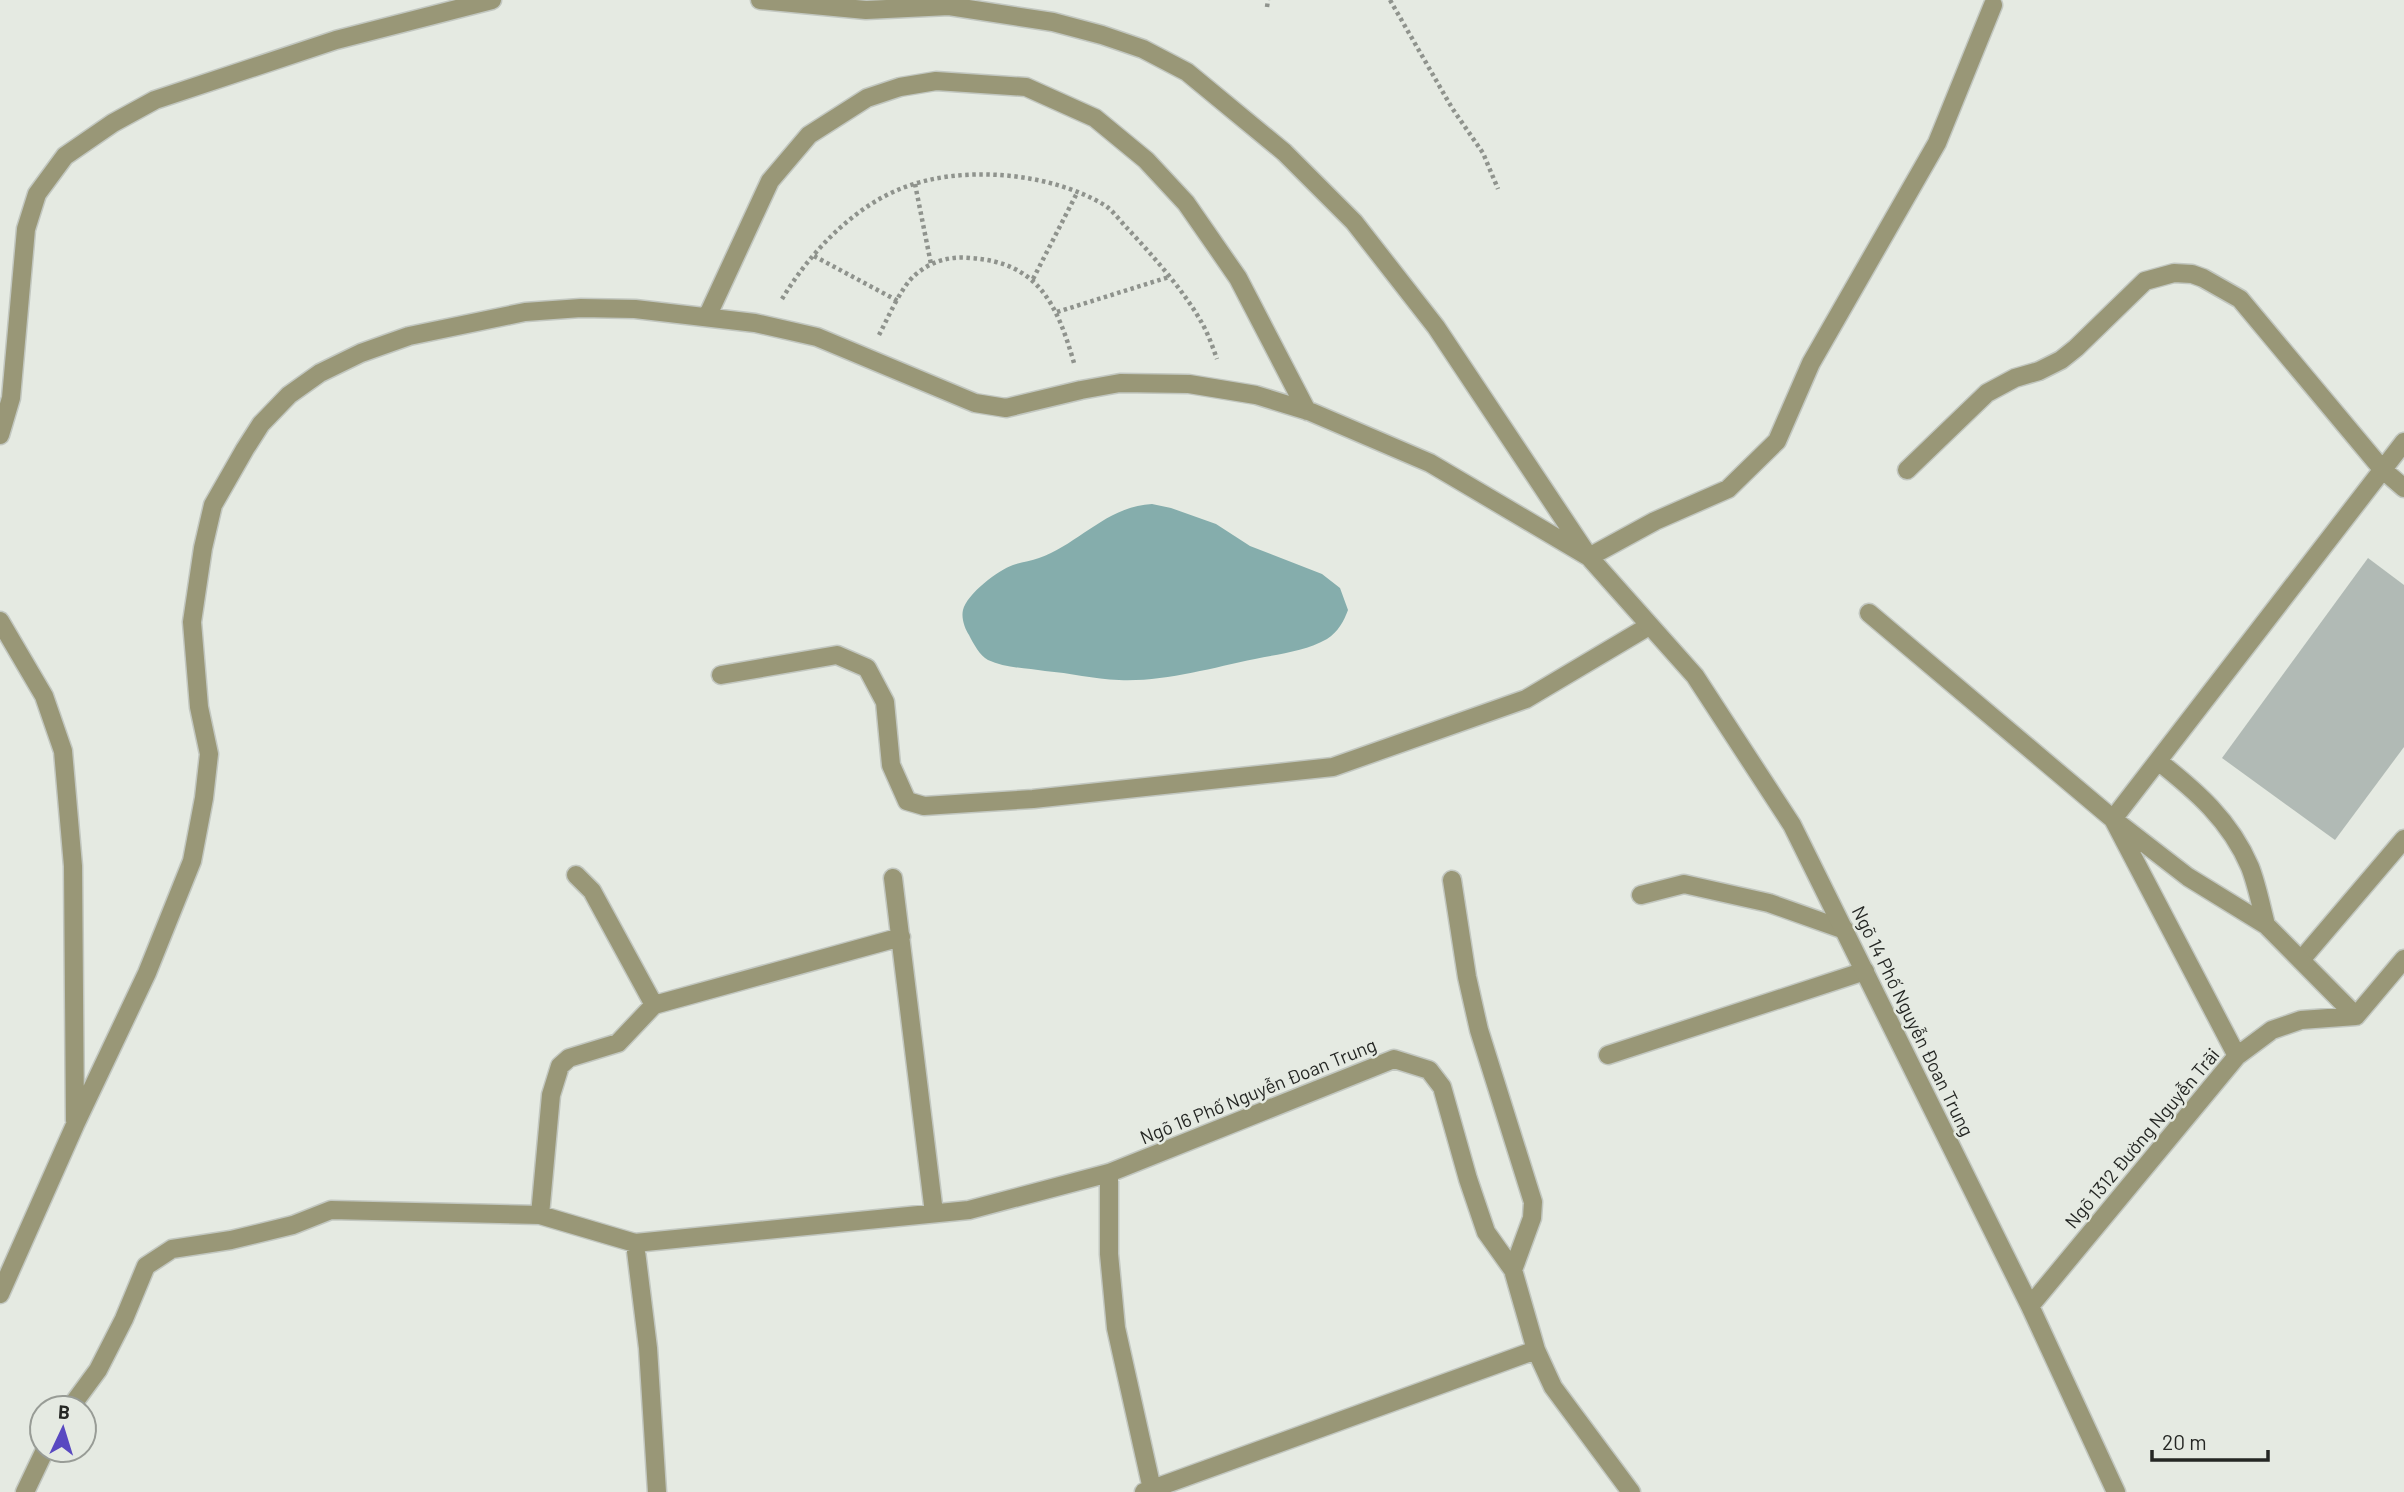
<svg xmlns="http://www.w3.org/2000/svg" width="2404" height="1492" font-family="Barlow,sans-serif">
<rect width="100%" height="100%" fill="#e5eae2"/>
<path fill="#85adac" d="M 1152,504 L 1171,508 L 1216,524 L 1250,546 L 1322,574 L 1340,588 L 1348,610 C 1344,621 1338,632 1327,639 C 1306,651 1279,654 1255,659 C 1211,668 1164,682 1119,680 C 1094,679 1070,673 1045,671 C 1027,668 1005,668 988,660 C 980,656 973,643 969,635 C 965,629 961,618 963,610 C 967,594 998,570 1013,565 C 1021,562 1031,561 1039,558 C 1079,544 1107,506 1152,504 Z"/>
<path fill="#b1bab5" d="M 2368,558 L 2404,585 L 2404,747 L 2335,840 L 2222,758 Z"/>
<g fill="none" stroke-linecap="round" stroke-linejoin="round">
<defs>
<path id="service" d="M 721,675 L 837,655 L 867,668 L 885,702 L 891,765 L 907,801 L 924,806 L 1033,799 L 1333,767 L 1526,699 L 1649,626
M 1641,895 L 1684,884 L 1769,903 L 1845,930
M 2301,960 L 2404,839
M 1608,1055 L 1865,971"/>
<path id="minor" d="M 760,0 L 866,10 L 949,6 L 1053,22 L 1102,35 L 1143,49 L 1187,72 L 1284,152 L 1354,222 L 1436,327 L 1589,557 L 1655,521 L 1728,489 L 1777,441 L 1811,363 L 1937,143 L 1993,5
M 707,317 L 770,181 L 809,135 L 867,98 L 900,87 L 936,81 L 1026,87 L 1095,118 L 1146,160 L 1186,203 L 1238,278 L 1307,411
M 0,435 L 11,398 L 26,229 L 37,194 L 65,156 L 113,123 L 155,100 L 336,40 L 492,0
M 1907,470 L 1987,393 L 2015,378 L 2039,371 L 2061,360 L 2076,348 L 2145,281 L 2174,273 L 2192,274 L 2203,278 L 2240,299 L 2382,469 L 2404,488
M 1869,613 L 2113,819 L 2188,877 L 2266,925 L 2356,1016
M 0,621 L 44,696 L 63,751 L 73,866 L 75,1121
M 2158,761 C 2196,791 2230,820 2250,867 C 2257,885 2261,906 2266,925
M 893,878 L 934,1213
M 1452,880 L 1467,977 L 1479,1030 L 1533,1202 L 1532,1218 L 1513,1270
M 654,1005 L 901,937
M 2237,1056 L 2113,819 L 2404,442
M 1109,1173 L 1109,1254 L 1116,1328 L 1152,1489
M 540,1215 L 551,1095 L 560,1066 L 569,1058 L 618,1043 L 654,1005 L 592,891 L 576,875
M 635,1243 L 648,1348 L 657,1492
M 0,1294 L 75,1125 L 147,973 L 192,861 L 204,798 L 209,754 L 199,707 L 192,622 L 203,548 L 213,505 L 245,449 L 261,424 L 289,395 L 320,373 L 361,353 L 409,336 L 525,312 L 581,308 L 635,309 L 755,323 L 817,337 L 975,403 L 1006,408 L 1081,390 L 1120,383 L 1189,384 L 1256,395 L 1311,412 L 1430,463 L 1589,557 L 1695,676 L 1792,825 L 2030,1306 L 2116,1492
M 2030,1306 L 2237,1056 L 2272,1030 L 2301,1020 L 2356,1016 L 2404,959
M 70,1408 L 98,1370 L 124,1319 L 146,1266 L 172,1249 L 231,1240 L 293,1225 L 331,1210 L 540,1215 L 635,1243 L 969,1210 L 1109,1173 L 1394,1059 L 1429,1070 L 1442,1087 L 1468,1179 L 1486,1232 L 1513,1270 L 1536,1350 L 1553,1387 L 1631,1492
M 25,1492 L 45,1450
M 1144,1492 L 1536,1350"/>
</defs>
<use href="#service" stroke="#c2c7c0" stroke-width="21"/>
<use href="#minor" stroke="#c2c7c0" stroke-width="21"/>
<path stroke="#8f938d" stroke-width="4.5" stroke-dasharray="3.5 3.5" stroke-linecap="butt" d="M 1390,0 L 1452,108 L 1483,153 L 1498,189
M 1267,7 L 1268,0
M 915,184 L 931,264
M 814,256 L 898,301
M 1033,279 L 1077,193
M 782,299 C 809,254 851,209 900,189 C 960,164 1051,172 1106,206 C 1114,212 1121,222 1128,229 C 1153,256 1186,293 1203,325 C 1209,336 1213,348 1217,359
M 1057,312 L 1169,277
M 879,335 C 888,318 901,287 915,275 C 931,261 950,256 970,258 C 1038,262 1057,304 1074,363"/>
<use href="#service" stroke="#999777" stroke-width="18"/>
<use href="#minor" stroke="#999777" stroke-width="18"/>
</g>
<g text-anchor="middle" stroke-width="5" stroke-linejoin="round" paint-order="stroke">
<g font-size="19" fill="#252724" stroke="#e5eae2">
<text transform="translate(1913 1021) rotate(64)" y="7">Ngõ 14 Phố Nguyễn Đoan Trung</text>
<text transform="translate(1258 1091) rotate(-22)" y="7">Ngõ 16 Phố Nguyễn Đoan Trung</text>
<text transform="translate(2142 1138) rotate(-50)" y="7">Ngõ 1312 Đường Nguyễn Trãi</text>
</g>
</g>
<g transform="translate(63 1429) rotate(4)"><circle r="33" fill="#e5eae2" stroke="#989c96" stroke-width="2"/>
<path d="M0-5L12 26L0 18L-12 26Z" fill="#5949c1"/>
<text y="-10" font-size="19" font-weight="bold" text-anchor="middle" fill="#252724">B</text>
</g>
<path d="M2152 1450v10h116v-10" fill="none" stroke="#252724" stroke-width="3.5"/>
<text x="2162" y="1450" font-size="21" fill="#252724" stroke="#e5eae2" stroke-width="5" paint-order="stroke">20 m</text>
</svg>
